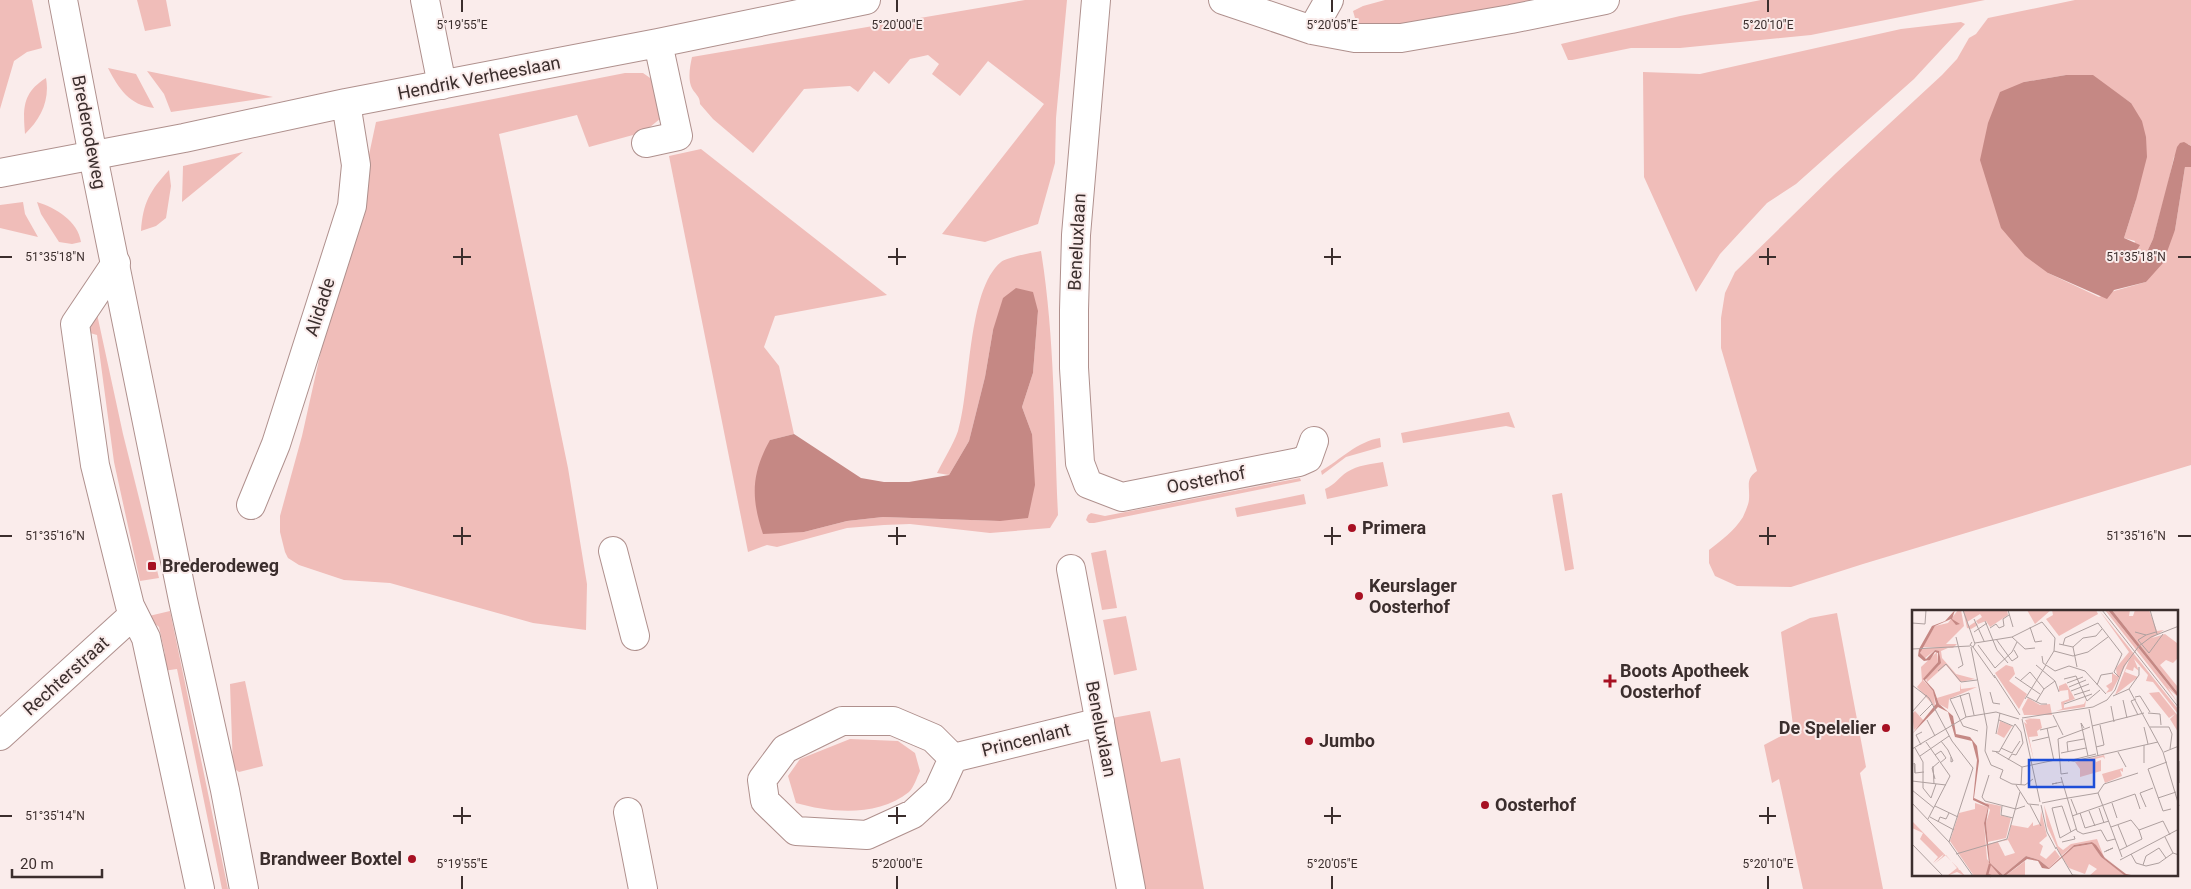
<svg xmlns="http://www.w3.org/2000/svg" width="2191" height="889" font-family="Roboto,sans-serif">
<rect width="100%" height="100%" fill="#faeceb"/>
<path fill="#f0bdb9" d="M 0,0 L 32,0 L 42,48 L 27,52 L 14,61 L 0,109 Z
M 137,0 L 166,0 L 171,26 L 145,31 Z
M 1025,0 L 1067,0 L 1056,118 L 1055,163 L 1038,224 L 985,242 L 942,234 L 1044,104 L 988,61 L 960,96 L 932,74 L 939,64 L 928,55 L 910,59 L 889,84 L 874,71 L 858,92 L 850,86 L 804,89 L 753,153 L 713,119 L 700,104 C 700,95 694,94 691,86 C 688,77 690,66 692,57 Z
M 1385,0 L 1561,0 L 1465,21 L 1361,27 L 1355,18 L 1353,11 L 1363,6 Z
M 1761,0 L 1985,0 L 1811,35 L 1680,48 L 1631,48 L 1572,60 L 1568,60 L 1561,44 L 1680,16 Z
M 2075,0 L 2191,0 L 2191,146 L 2188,144 L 2174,157 L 2167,188 L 2153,239 L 2146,254 L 2137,261 L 2129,262 L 2135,241 L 2124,238 L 2136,200 L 2131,103 L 2112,90 L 2066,75 L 2024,82 L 2048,273 L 2099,297 L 2114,291 L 2146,282 L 2175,230 L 2185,167 L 2191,167 L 2191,465 L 1863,564 L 1791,587 L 1737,586 L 1715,576 L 1709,563 L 1709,550 C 1722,540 1734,531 1743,517 C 1745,512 1749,504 1749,499 C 1750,486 1745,479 1757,471 L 1721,348 L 1721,318 L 1725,293 L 1735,272 L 1836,173 L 1942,75 L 1957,59 L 1969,38 L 1976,34 L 1988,18 Z
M 1961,22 L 1965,24 L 1914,79 L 1796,184 L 1767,203 L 1720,254 L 1696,292 L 1644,177 L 1643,72 L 1700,74 L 1901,29 Z
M 108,68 L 136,74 L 154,108 C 129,105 119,89 108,68 Z
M 147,71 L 273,97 L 171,112 L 164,94 Z
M 625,73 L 643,73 L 653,80 L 661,118 L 644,132 L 589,147 L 577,115 L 499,134 L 568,468 L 587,584 L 586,630 L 533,623 L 390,583 L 344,580 L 299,565 L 288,558 L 285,552 L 280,532 L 280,516 L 302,436 L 329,315 L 360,197 L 376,122 Z
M 46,78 C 50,100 41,119 25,134 C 23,109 22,93 46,78 Z
M 701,149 L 887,295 L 775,316 L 764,347 L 779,366 L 794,434 L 770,440 L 804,532 L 847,521 L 883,517 L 1000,521 L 1032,434 L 1022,407 L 1033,373 L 1038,311 L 993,330 L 985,377 L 969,441 L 949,475 L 937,473 C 944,459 953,445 958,431 C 971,389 967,290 1001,262 C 1008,257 1031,253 1041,251 C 1055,338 1054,427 1058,515 L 1050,528 L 990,533 L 910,524 L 884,525 L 847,528 L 777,547 L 767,545 L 748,552 L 669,156 Z
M 243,152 L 182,202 L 183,166 Z
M 169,170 L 171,186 L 166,218 L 156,226 L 141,231 C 143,202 150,191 169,170 Z
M 23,202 L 25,214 L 38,237 L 0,228 L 0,205 Z
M 37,202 C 56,208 78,221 81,242 L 72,244 L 59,242 L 41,214 Z
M 97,314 L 123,434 L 159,578 L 140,581 L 114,462 L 97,335 L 90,333 L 90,318 Z
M 1509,412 L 1515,428 L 1506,426 L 1403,443 L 1401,433 Z
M 1380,438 L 1381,447 L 1346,457 L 1322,475 L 1321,471 C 1340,460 1358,441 1380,438 Z
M 1383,462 L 1388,486 L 1327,499 L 1325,489 C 1335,485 1339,477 1347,472 C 1358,465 1371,464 1383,462 Z
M 1300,478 L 1301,481 L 1094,523 L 1089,523 L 1086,520 L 1088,515 L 1091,513 L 1105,516 Z
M 1562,493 L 1574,569 L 1565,571 L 1552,495 Z
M 1304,494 L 1306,504 L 1237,517 L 1235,508 Z
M 1106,550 L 1117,608 L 1102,610 L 1091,553 Z
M 170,611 L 228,889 L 222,889 L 177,669 L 163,671 L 161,663 L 165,654 L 159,627 L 149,619 L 149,616 Z
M 1837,613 L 1866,767 L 1860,773 L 1883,889 L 1803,889 L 1779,779 L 1772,783 L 1764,745 L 1785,734 L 1794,733 L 1781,632 L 1810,618 Z
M 1126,616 L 1137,670 L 1114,675 L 1103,620 Z
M 245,681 L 263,766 L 239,772 L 233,768 L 230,684 Z
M 1150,711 L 1161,762 L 1180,758 L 1204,889 L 1143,889 L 1112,718 Z
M 850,739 L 898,741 L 915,753 L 920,771 C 917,777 914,787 909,792 C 878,817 831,813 796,803 L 788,776 L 800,759 Z"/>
<path fill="#c58884" d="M 2066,75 L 2093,75 L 2131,103 L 2142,121 L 2146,137 L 2147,157 L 2136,200 L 2124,238 L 2140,245 L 2130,262 L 2137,261 L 2146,254 L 2153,239 L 2177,147 L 2180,143 L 2184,142 L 2191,146 L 2191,167 L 2185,167 L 2175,230 L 2163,263 L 2146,282 L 2114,290 L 2107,299 L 2048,273 L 2025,256 L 2001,228 L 1980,160 L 1988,123 L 2000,92 L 2024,82 Z
M 1016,288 L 1033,292 L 1038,311 L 1033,373 L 1022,407 L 1032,434 L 1035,485 L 1028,518 L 1000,521 L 883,517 L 847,521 L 804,532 L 763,534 C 751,498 751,474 770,440 L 794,434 L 861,478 L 884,482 L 909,482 L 949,475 L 969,441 L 985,377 L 993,330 L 1003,298 Z"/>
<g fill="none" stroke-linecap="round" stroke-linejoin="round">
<defs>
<path id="minor" d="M 425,0 L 442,85
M 1096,0 L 1076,235 L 1074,310 L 1074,368 L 1080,463 L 1088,484 L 1122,497 L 1299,462 L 1308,458 L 1314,441
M 1223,0 L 1312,30 L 1355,38 L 1401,38 L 1511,19 L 1605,0
M 1312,30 L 1329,0
M 646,143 L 678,136 L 658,43
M 0,173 L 184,138 L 346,103 L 658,43 L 866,0
M 116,263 L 75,324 L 95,465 L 130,606 L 146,638 L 200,889
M 251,505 L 276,444 L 352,206 L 356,165 L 346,103
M 613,551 L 635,636
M 1071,569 L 1131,889
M 0,736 L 133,615
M 953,758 L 938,791 L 913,814 L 867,835 L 796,831 L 765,801 L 762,780 L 785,749 L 842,721 L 893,721 L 933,738 L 953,758 L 1100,722
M 628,812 L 643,889"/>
<path id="major" d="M 63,0 L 93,156 L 183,600 L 225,790 L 244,889"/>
</defs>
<use href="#minor" stroke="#af908d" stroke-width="30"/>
<use href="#major" stroke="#af908d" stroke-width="30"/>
<use href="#minor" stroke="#fff" stroke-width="28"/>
<use href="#major" stroke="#fff" stroke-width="28"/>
</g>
<path fill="none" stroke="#3b2e2d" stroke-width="2" d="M 462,0 L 462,12M 897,0 L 897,12M 1332,0 L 1332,12M 1768,0 L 1768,12M 462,248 L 462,265M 897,248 L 897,265M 1332,248 L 1332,265M 1768,248 L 1768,265M 0,257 L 12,257M 453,257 L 471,257M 888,257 L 906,257M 1324,257 L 1341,257M 1759,257 L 1776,257M 2178,257 L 2191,257M 462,527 L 462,545M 897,527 L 897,545M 1332,527 L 1332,545M 1768,527 L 1768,545M 0,536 L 12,536M 453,536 L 471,536M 888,536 L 906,536M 1324,536 L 1341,536M 1759,536 L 1776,536M 2178,536 L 2191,536M 462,807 L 462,824M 897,807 L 897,824M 1332,807 L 1332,824M 1768,807 L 1768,824M 0,816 L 12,816M 453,816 L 471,816M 888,816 L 906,816M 1324,816 L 1341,816M 1759,816 L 1776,816M 462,876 L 462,889M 897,876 L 897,889M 1332,876 L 1332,889M 1768,876 L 1768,889"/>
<g fill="#a71022" stroke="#faeceb" stroke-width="2">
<circle cx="1352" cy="528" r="5"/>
<rect x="147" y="561" width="10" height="10" rx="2.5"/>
<circle cx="1359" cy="596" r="5"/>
<path d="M1607.5 673.5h5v5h5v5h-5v5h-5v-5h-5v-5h5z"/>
<circle cx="1886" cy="728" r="5"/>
<circle cx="1309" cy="741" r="5"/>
<circle cx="1485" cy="805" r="5"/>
<circle cx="412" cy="859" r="5"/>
</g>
<g text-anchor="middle" stroke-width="4" stroke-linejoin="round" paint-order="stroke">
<g font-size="18" fill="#3b2e2d" stroke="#faeceb">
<text transform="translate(479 78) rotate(-11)" y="6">Hendrik Verheeslaan</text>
<text transform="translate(89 132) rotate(79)" y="6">Brederodeweg</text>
<text transform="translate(1077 242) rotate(-87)" y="6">Beneluxlaan</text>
<text transform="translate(320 307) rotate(-72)" y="6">Alidade</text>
<text transform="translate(1206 480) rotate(-11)" y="6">Oosterhof</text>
<text transform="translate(66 676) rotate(-42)" y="6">Rechterstraat</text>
<text transform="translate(1101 729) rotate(79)" y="6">Beneluxlaan</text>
<text transform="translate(1026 740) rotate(-14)" y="6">Princenlant</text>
</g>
<g font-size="18" font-weight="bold" fill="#3b2e2d" stroke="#faeceb" text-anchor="start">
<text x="1362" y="534">Primera</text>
<text x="162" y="572">Brederodeweg</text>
<text x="1369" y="592">Keurslager<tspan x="1369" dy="21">Oosterhof</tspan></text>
<text x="1620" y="677">Boots Apotheek<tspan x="1620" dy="21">Oosterhof</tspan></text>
<text x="1876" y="734" text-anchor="end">De Spelelier</text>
<text x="1319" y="747">Jumbo</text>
<text x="1495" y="811">Oosterhof</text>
<text x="402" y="865" text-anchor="end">Brandweer Boxtel</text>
</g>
</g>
<g transform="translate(1912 610)">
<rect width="266" height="266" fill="#faeceb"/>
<path d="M 46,0 L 49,0 L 52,16 L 34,34 L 45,34 L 41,38 L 10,37 L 23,16 L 36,13 ZM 51,0 L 95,0 L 96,5 L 78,17 L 74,11 L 66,14 L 64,11 L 70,7 L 68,4 L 55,12 L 57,16 L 63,12 L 66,15 L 59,19 L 55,18 ZM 115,0 L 139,0 L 123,14 ZM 140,0 L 184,0 L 186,4 L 147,26 L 134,9 L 141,5 ZM 187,0 L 266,99 L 266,104 L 241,72 L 234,71 L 236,65 L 222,49 L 227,61 L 222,57 L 221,61 L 214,59 L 213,62 L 226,67 L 203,85 L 219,45 L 200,81 L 194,83 L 197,79 L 194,76 L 200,72 L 200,63 L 205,66 L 204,58 L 217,42 ZM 193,0 L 196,0 L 266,87 L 256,78 L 266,93 ZM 200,0 L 218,0 L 217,6 L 221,6 L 223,0 L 237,0 L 245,21 L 252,20 L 240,28 L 253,24 L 265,33 L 265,49 L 261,53 L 254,50 L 248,55 L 265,76 L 266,83 ZM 9,38 L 36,38 L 29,41 L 30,48 L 44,64 L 63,69 L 48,72 L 34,55 L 15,72 L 14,68 L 27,55 L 28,43 L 23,40 L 12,49 L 8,44 ZM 25,42 L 26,52 L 11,70 L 22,82 L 23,97 L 5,77 L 10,71 L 9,57 ZM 94,55 L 101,57 L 103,64 L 97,71 L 115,84 L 107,99 L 83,63 ZM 48,73 L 49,79 L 65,77 L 37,89 L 36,99 L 27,94 L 25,88 L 48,81 ZM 154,73 L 163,89 L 152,93 L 152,98 L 172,94 L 174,90 L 173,97 L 144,101 L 150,99 L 149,92 L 157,89 L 156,80 L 147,81 L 147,76 ZM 247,82 L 266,106 L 266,122 L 258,109 L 263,104 L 257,108 L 237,83 ZM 116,88 L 128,95 L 138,94 L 140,105 L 112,105 L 110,99 ZM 3,101 L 12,111 L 2,120 L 0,104 ZM 112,108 L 128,109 L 130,118 L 125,121 L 126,126 L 117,127 L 122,151 L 112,112 L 115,114 L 113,110 L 118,109 ZM 88,111 L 100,116 L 92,128 L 85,124 ZM 192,145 L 193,149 L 191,147 L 183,149 L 184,152 L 189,150 L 189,161 L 168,167 L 168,159 L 163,152 ZM 211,158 L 211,162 L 208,160 L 210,166 L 193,173 L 190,164 ZM 63,193 L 76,197 L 72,213 L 75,249 L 88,266 L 62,266 L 38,231 L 47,203 L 63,199 ZM 74,193 L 89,196 L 88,205 L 99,208 L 94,228 L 76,232 L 74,213 L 78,200 ZM 132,195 L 146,236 L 151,240 L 159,234 L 185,229 L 192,247 L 206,257 L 191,246 L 180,232 L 162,235 L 149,246 L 135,216 ZM 129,201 L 135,226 L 127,233 L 131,236 L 128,245 L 134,249 L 143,240 L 148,247 L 137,258 L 127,250 L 114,246 L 91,265 L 78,253 L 76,234 L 96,229 L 99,215 L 116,218 L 121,212 L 121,216 L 128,214 ZM 96,230 L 103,243 L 93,246 L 86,232 ZM 0,211 L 42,254 L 46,258 L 47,260 L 48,260 L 53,266 L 45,262 L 35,266 L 45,258 L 34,245 L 22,254 L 30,247 L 32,244 L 21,253 L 17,249 L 21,253 L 26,247 L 8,229 L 11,223 L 0,218 ZM 181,234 L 189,247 L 214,266 L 177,266 L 185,259 L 177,254 L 173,264 L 157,258 L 150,247 L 162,237 ZM 113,251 L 113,266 L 93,266 L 104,258 Z" fill="#f0bdb9" fill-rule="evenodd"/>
<path d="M 43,0 L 40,9 L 48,14 L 44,15 L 39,9 L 23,16 L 8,43 L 14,49 L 23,40 L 27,41 L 29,53 L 13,70 L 22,80 L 27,94 L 41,106 L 44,124 L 58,127 L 65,136 L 67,151 L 62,188 L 77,195 L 74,213 L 78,253 L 91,265 L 114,246 L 127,250 L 137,258 L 162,235 L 180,232 L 184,235 L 193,248 L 214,264 L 224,266 L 212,265 L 189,247 L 180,234 L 162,237 L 137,259 L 130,258 L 126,251 L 115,249 L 93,266 L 88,266 L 77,253 L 72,213 L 76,197 L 61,190 L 65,150 L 60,131 L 43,127 L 36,102 L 26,97 L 0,124 L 24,94 L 21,81 L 11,69 L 26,52 L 26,43 L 23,42 L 18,50 L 12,51 L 6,46 L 7,39 L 20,16 L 33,11 ZM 196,0 L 200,0 L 266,83 L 266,87 Z" fill="#c58884"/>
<path fill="none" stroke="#c58884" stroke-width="2.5" d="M 78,254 L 75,265 L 79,266"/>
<path fill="none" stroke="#aea09f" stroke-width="1" d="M 51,0 L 63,34 L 61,37 L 58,35 L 60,32M 96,0 L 101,17M 190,0 L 267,98M 238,0 L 245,24M 62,9 L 72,31M 73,11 L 85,40 L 96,53M 0,13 L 13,14 L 14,0M 118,17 L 123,32 L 130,31M 78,18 L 84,14 L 87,18 L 92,16 L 91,9 L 97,5M 62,22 L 75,13M 223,22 L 234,25 L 244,22M 234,25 L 226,30 L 237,43 L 251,24M 44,27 L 51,55 L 46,58M 100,27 L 130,12 L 143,28 L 142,41 L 161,46 L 176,42 L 196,27M 84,29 L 100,51 L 106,47 L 102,40M 63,33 L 100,27 L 113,39 L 123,38M 147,34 L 161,37 L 171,28 L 184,26 L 190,19M 66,35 L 83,58 L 100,42 L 105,32M 151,35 L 153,28 L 186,13 L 210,44 L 202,62 L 207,67M 59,37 L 75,117 L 73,141 L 79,155 L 91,160 L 88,168 L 100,174 L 113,175 L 121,169M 61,37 L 83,68M 161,37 L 165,57M 0,39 L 58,36M 130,46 L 131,53 L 143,61 L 157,56 L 173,61 L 194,84M 134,54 L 142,41M 124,55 L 143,71 L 147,82M 26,61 L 34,54 L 49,72 L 65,70M 82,65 L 108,105M 103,67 L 128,84M 152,69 L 164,66 L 175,91 L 188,80M 108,71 L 118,62 L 132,79M 155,73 L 171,67M 0,75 L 17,88 L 40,131 L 61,158 L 37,232M 185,75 L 189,65 L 201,63M 157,77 L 174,70M 217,79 L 251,142 L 267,196M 217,79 L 227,65 L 227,57M 159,81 L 177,74M 78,82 L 81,93 L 88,94M 48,85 L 54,107M 162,85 L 178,80M 201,86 L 217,79M 115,87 L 129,94 L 135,94M 223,87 L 228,86 L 238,102M 113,89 L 134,55M 224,89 L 219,91 L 226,105M 195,90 L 203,80 L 212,56 L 227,36 L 239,27 L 267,16M 211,90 L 215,108M 124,92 L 132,79 L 143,71M 152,94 L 180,84M 199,96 L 202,112M 177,99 L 186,146M 0,102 L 15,85M 236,103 L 248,104 L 249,115M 62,105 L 57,83 L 38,89 L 51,116 L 66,121M 141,105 L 151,125M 8,106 L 20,94M 110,108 L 181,97 L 195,90M 110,109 L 128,192M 15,110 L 23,126M 87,110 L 101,116M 180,116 L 232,103M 232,117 L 236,134M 238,117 L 257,117 L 260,124 L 258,139M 135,118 L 142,151M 172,118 L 169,113 L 176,146M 128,120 L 145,116M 84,124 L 88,103M 29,131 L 36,140 L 41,151 L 39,152 L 39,147M 120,131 L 137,127M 14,132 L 38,166 L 16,209M 9,135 L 4,125 L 10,122M 232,135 L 232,153M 184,137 L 192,135 L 188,115M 3,138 L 11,152 L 11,178 L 19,188 L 24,174M 89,138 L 100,143 L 108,131M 0,139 L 54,107 L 84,102 L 107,109M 80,141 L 87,142 L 103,114 L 109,122 L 111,133 L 104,145 L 100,144 L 96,150M 84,142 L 110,157 L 148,149 L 162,151 L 246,132M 156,142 L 155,132 L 172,129M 206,142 L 214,157M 252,142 L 267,136M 149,143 L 174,138M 23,145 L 29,141 L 34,148 L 28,153M 8,146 L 37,126M 156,151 L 184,144M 267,151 L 267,173M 255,152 L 236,159 L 251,201 L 259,199M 21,156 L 22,174M 3,163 L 2,153 L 3,154 L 3,163 L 12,162M 156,163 L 149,164 L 146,129 L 178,117M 77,165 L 70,187 L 73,191 L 104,199 L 113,196M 149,167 L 165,221 L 171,224 L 189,220 L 195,231 L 203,229M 23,169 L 20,158 L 27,152M 0,171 L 34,175M 145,173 L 140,174 L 150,172M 104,175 L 116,194 L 127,195M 109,175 L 110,157M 0,180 L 22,198M 186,183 L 192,174 L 226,163M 246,188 L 264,182M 150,189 L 186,183 L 210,247M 159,189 L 165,204M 0,193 L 37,232 L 61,266M 130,193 L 150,189M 200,193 L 205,208M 118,195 L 129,216M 129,195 L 135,222 L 144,239M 23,196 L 46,207M 90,196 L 89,205 L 101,208M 234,197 L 228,183 L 241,178M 187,198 L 192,213M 177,201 L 183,216M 168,203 L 173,218 L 197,211M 160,206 L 223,184 L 228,199M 18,207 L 42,220M 26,212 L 28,207 L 34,209 L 37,203M 206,215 L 215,237M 199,217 L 219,210 L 227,220 L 230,229 L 208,240M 227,220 L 251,211 L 258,225M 253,227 L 261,243 L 267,245M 148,228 L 140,198 L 150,196 L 159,222M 148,228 L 164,219M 150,232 L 163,229 L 162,226M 0,234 L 31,266M 144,237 L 161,266M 192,242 L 201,238 L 194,241M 44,244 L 95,229 L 108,182M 219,244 L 224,253 L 234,256 L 247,253 L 261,243M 208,250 L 267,219M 231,255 L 234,246 L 247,238 L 254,248M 160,265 L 176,266"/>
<path fill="#1d4ed8" fill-opacity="0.15" stroke="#1d4ed8" stroke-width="2.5" d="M 117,150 L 182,150 L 182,177 L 117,177 Z"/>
<rect width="266" height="266" fill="none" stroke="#3b2e2d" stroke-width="2.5"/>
</g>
<g font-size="12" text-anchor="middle" fill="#3b2e2d" stroke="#faeceb" stroke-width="4" stroke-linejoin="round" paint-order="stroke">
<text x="462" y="29">5°19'55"E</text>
<text x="897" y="29">5°20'00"E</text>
<text x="1332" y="29">5°20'05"E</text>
<text x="1768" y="29">5°20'10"E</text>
<text x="55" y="261">51°35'18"N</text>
<text x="2136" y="261">51°35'18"N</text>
<text x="55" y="540">51°35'16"N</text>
<text x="2136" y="540">51°35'16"N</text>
<text x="55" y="820">51°35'14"N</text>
<text x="462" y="868">5°19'55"E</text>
<text x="897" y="868">5°20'00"E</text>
<text x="1332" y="868">5°20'05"E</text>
<text x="1768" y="868">5°20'10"E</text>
</g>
<path d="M12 869v8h90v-8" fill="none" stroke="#3b2e2d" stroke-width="2.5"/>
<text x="20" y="869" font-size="15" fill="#3b2e2d" stroke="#faeceb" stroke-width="4" paint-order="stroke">20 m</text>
</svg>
